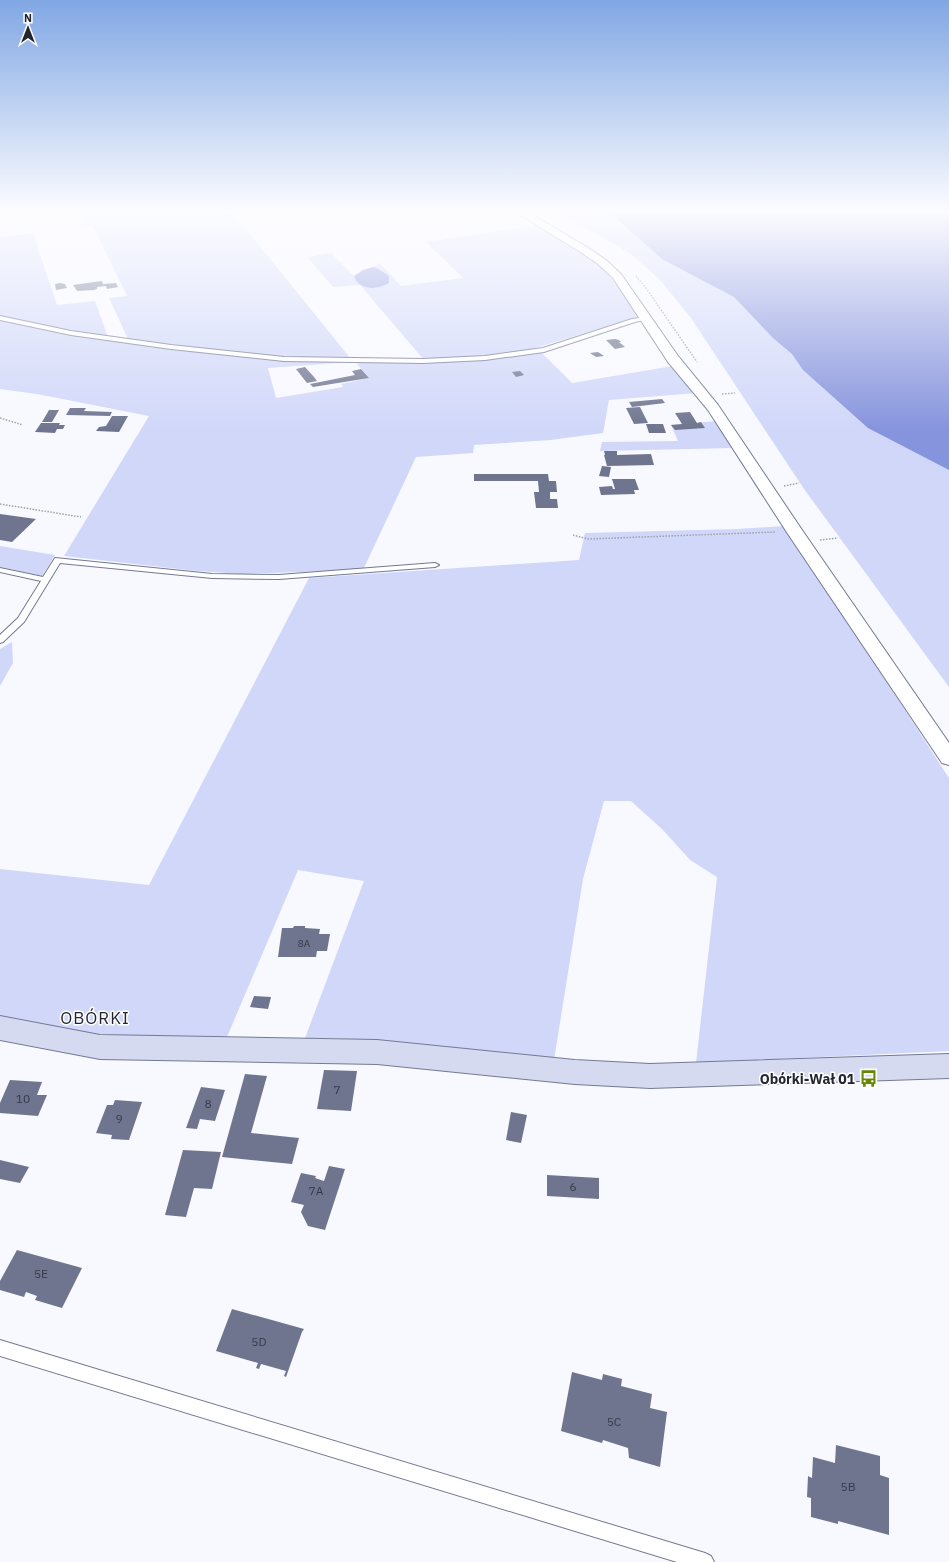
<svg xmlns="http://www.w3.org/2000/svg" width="949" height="1562" font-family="'IBM Plex Sans',sans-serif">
<rect width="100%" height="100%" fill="#f8f9ff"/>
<path fill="#d0d7f9" d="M 84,211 L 229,211 L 246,229 L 351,359 L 280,357 L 128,339 L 109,298 L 127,296 L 93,226 L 82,227 Z
M 556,211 L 949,211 L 949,687 L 804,489 L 691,318 L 660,280 L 631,254 Z
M 539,225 L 580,250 L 602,266 L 640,316 L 526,351 L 484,357 L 424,360 L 360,285 L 333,287 L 307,257 L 331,253 L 354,276 L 360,285 L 368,288 L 375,288 L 385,285 L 389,282 L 388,276 L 377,268 L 373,267 L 380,263 L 401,286 L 463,278 L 426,242 Z
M 33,233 L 57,305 L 95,301 L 108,337 L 37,325 L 0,316 L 0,237 Z
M 0,320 L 48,331 L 164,349 L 275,360 L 351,362 L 268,368 L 276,398 L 343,387 L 341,384 L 369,378 L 357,364 L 361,362 L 450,362 L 487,360 L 541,352 L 572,383 L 673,366 L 697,393 L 609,400 L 603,433 L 551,440 L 474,445 L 473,453 L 416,457 L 363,570 L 242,574 L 197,571 L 64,556 L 149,416 L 37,394 L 0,389 Z
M 717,421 L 734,448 L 600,451 L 602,442 L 678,441 L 671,425 Z
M 784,526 L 798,550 L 801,550 L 949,778 L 949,1051 L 696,1063 L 717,877 L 690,860 L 663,830 L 631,801 L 604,801 L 583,879 L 554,1060 L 336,1038 L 305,1038 L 364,881 L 298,870 L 227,1037 L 72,1034 L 0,1019 L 0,869 L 149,885 L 309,578 L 579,560 L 585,533 L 737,529 Z
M 0,546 L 55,555 L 42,576 L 0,567 Z
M 12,642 L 13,663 L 0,686 L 0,649 Z"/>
<path fill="#8694dd" d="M 608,211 L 949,211 L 949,470 L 868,428 L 803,370 L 792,354 L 773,338 L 734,297 L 662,259 Z
M 373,267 L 377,268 L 389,276 L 389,283 C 378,290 359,291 354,276 L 363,270 Z"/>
<path fill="#6f758f" d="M 102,281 L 103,284 L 116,283 L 118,287 L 107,289 L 106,286 L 97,287 L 97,289 L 94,290 L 77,291 L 73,285 Z
M 60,283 L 65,284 L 67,288 L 56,290 L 55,284 Z
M 615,339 L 619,340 L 621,342 L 619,342 L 625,347 L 615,349 L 606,340 Z
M 598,352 L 604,356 L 596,357 L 590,353 Z
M 305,367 L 314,377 L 317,381 L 307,383 L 296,369 Z
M 361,369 L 369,378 L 313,387 L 310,384 L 355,375 L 352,371 Z
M 520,371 L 524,375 L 516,377 L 512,372 Z
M 662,399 L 665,403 L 632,407 L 629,402 Z
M 640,407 L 648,423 L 634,424 L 626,408 Z
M 70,408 L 86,408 L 84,411 L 112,412 L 110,416 L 66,415 Z
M 49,410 L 59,410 L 52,422 L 42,422 Z
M 690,412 L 697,423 L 701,422 L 705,428 L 675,430 L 671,425 L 682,424 L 675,413 Z
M 112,416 L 128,416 L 119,432 L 96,431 L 99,427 L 106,426 Z
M 41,423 L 60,423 L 59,425 L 65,425 L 63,429 L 57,429 L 55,433 L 35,432 Z
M 646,424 L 663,424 L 666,433 L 649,433 Z
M 604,451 L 617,451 L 617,455 L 651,454 L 654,465 L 607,466 L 604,455 L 605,455 Z
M 602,466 L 611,467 L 609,477 L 599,476 Z
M 474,474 L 548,474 L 549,481 L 556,481 L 557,492 L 550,492 L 550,499 L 557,499 L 558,508 L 536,508 L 534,492 L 539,492 L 538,481 L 474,481 Z
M 612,479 L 635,479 L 639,490 L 634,490 L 635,494 L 601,495 L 599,487 L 612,486 L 613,489 L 615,489 Z
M 0,514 L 36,519 L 12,542 L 0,540 Z
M 294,926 L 305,926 L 305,928 L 320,929 L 319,934 L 330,934 L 327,951 L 317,951 L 316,957 L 278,957 L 282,928 L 293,928 Z
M 254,996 L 271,997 L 268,1009 L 250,1007 Z
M 324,1070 L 357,1071 L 351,1111 L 317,1109 Z
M 245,1074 L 267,1076 L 251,1133 L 299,1138 L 292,1164 L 222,1157 Z
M 10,1080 L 42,1082 L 37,1095 L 47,1095 L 38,1116 L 0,1113 L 0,1103 Z
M 201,1087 L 225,1090 L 215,1121 L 200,1119 L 197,1129 L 186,1128 Z
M 115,1100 L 142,1102 L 129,1140 L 111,1139 L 112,1135 L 96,1133 L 107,1105 L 113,1105 Z
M 511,1112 L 527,1115 L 521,1143 L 506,1140 Z
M 183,1150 L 221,1152 L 212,1189 L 194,1188 L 186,1217 L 165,1215 Z
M 0,1160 L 29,1167 L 20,1183 L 0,1179 Z
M 329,1166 L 345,1169 L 325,1230 L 308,1226 L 301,1212 L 304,1205 L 291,1202 L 301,1173 L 316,1176 L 315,1178 L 324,1181 Z
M 547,1175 L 599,1178 L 599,1199 L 547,1196 Z
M 17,1250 L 82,1268 L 62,1308 L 35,1300 L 37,1296 L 26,1292 L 24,1297 L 0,1290 L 0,1281 Z
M 232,1309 L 304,1329 L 302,1332 L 286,1377 L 284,1376 L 286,1371 L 261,1364 L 259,1369 L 256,1368 L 258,1363 L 216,1351 Z
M 572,1372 L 602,1380 L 603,1374 L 622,1379 L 621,1386 L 652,1394 L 650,1408 L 667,1412 L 660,1467 L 629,1458 L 628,1448 L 603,1440 L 602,1443 L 561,1431 Z
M 836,1445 L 880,1456 L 880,1475 L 889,1478 L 889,1535 L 838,1521 L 838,1524 L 811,1517 L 811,1498 L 807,1497 L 808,1476 L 812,1478 L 813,1457 L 835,1463 Z"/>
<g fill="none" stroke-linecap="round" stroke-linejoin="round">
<defs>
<path id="lane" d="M 0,316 L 71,331 L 171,345 L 284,357 L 423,359 L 485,356 L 543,348 L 632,319 L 646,317 L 649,319 L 635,322 L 544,352 L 485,360 L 423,363 L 284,361 L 171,349 L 71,335 L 0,320 Z
M 55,558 L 212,574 L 279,575 L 435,563 L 439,565 L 435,567 L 279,579 L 212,578 L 60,563 L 24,622 L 3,642 L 0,643 L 0,635 L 18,618 L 41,581 L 0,572 L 0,568 L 43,577 Z
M 0,1340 L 705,1553 L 711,1556 L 714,1562 L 677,1562 L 0,1356 Z"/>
<path id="street" d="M 514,211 L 526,211 L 590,249 L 606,260 L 621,274 L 678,356 L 718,405 L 802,530 L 949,743 L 949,765 L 942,763 L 786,531 L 708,410 L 668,362 L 613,278 L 598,264 L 582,253 Z"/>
<path id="secondary" d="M 0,1016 L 100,1035 L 377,1040 L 575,1060 L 650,1064 L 949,1054 L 949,1078 L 650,1088 L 575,1084 L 377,1064 L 100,1059 L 0,1040 Z"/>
</defs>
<use href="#lane" stroke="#737993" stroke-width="2"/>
<use href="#street" stroke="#737993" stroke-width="2"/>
<use href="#secondary" stroke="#737993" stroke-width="2"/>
<path stroke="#9ea0a8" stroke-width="1.5" stroke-dasharray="1.5 1.5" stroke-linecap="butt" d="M 636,276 L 646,288 L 697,362
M 722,394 L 735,393
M 0,418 L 23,425
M 784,486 L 799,483
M 0,504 L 81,517
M 573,535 L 588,539 L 776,532
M 820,540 L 838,538"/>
<use href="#lane" fill="#fff" fill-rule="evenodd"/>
<use href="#street" fill="#fff" fill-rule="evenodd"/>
<use href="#secondary" fill="#d6daf0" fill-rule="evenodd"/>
</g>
<linearGradient id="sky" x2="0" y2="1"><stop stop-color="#81a7e4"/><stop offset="0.49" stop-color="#fcfcff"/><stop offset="1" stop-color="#fcfcff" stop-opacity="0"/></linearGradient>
<rect width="949" height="430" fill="url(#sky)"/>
<defs>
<symbol id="bus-bare" viewBox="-9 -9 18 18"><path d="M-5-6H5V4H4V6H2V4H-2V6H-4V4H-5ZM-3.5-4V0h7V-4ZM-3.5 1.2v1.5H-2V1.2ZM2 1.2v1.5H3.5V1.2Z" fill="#668703" stroke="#fff" stroke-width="2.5" paint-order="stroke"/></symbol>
</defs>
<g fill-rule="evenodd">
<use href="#bus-bare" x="856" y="1066" width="25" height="25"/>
</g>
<g text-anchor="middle" stroke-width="3" stroke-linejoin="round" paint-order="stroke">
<g font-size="10" fill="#363948">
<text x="304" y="947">8A</text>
</g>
<g font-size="12" fill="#363948">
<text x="337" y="1094">7</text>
<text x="23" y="1103">10</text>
<text x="208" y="1108">8</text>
<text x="119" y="1123">9</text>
<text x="573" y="1191">6</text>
<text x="316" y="1195">7A</text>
<text x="41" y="1278">5E</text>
<text x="259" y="1346">5D</text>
<text x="614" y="1426">5C</text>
<text x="848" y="1491">5B</text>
</g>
<g font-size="14" font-weight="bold" fill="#232530" stroke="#fff" text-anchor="end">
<text x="855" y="1084">Obórki-Wał 01</text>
</g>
<g font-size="17" letter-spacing="1" fill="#232530" stroke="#fff">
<text x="95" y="1024">OBÓRKI</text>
</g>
</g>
<g transform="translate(28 28)" stroke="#ffffff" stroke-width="3" paint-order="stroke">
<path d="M0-3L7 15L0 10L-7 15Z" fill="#232530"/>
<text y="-6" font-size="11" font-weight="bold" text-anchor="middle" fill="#232530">N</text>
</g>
</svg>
